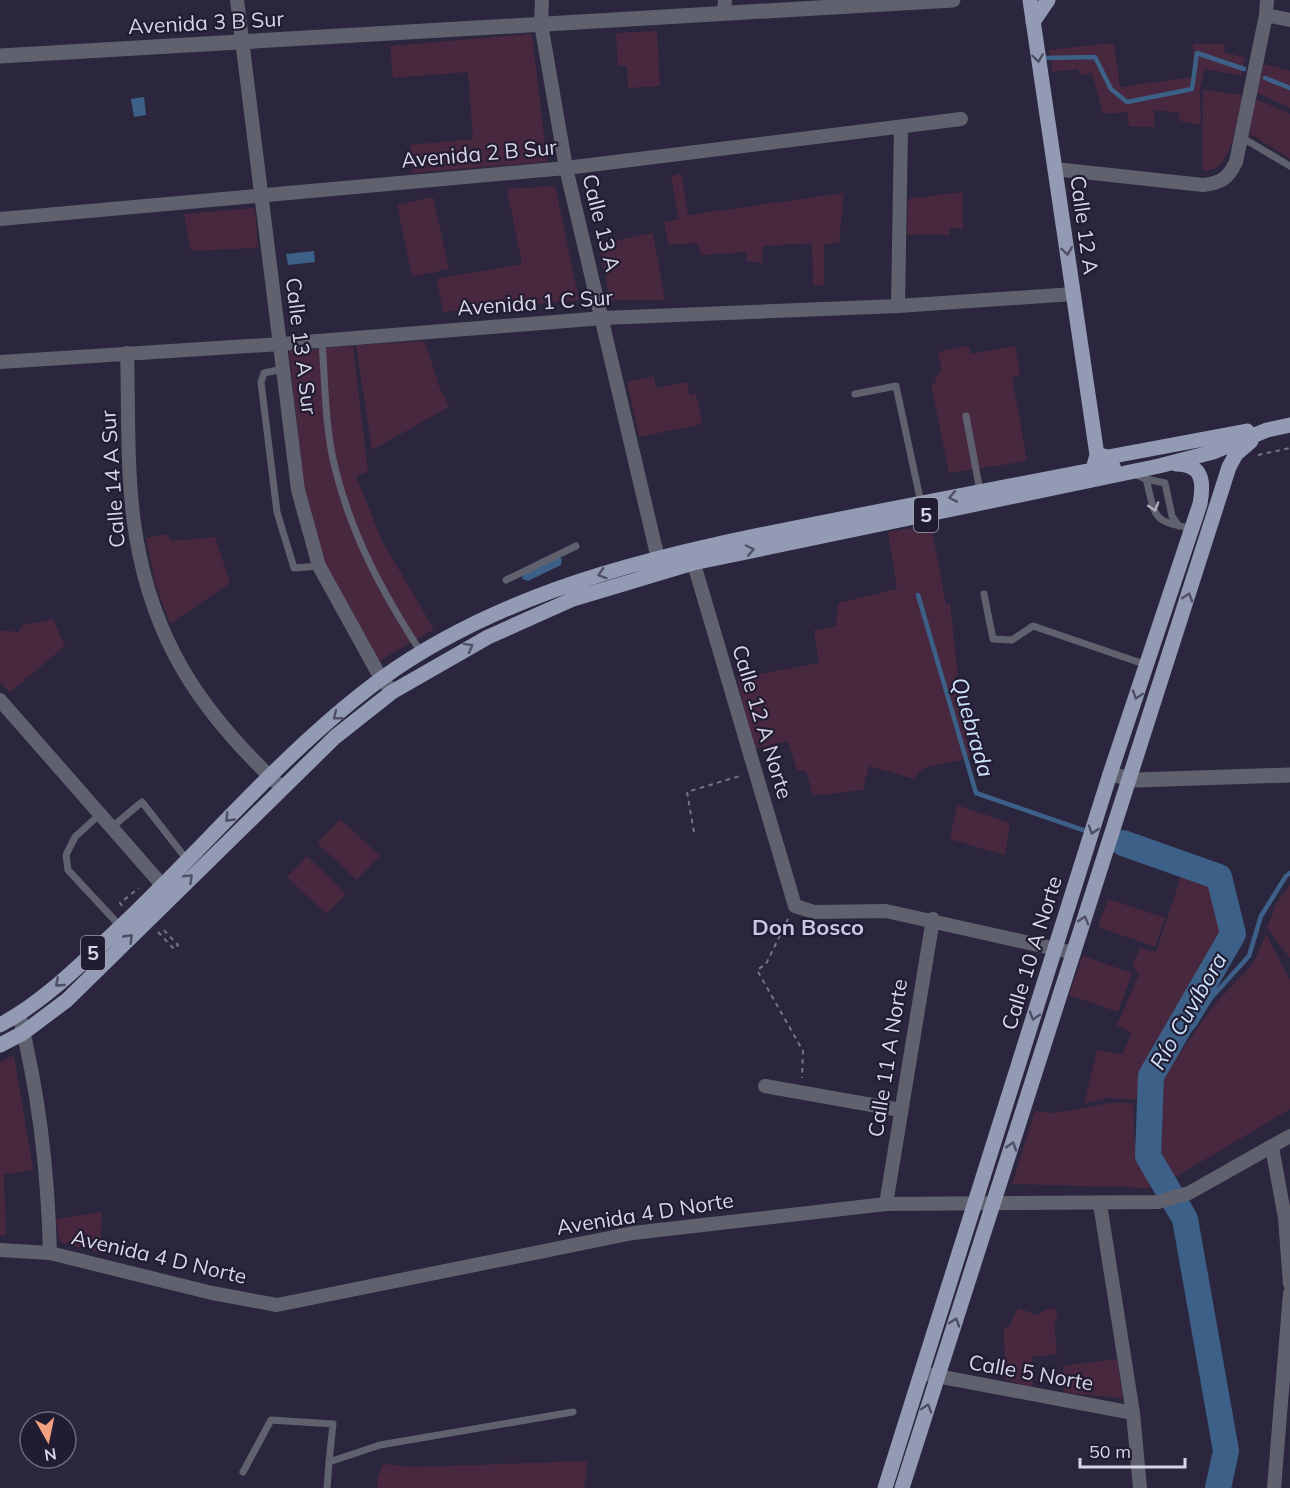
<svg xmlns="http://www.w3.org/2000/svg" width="1290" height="1488" font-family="Mulish,sans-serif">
<rect width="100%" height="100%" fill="#2b263e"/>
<path fill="#47283f" d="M 657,31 L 660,86 L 628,88 L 627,66 L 618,66 L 616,33 Z
M 532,34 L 547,162 L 412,173 L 410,145 L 473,139 L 468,72 L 393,78 L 390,46 Z
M 1114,43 L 1120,87 L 1193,77 L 1193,44 L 1225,44 L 1224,52 L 1245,58 L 1241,76 L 1205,69 L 1200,89 L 1201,125 L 1180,121 L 1179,113 L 1154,110 L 1154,127 L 1129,126 L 1127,112 L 1103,114 L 1092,73 L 1079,75 L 1078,69 L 1053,72 L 1049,50 Z
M 1264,64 L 1290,71 L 1290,108 L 1257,93 Z
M 1203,90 L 1243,95 C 1238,116 1232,176 1202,170 Z
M 1256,99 L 1290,114 L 1290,159 L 1249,133 Z
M 681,173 L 688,215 L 844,193 L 839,243 L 824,244 L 824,285 L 813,285 L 812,243 L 763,246 L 762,263 L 747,261 L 746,252 L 701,255 L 698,243 L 669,245 L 664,222 L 679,219 L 671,176 Z
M 555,186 L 579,300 L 443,312 L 437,279 L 522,264 L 507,189 Z
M 962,192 L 963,229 L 949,228 L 950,235 L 907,235 L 908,199 Z
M 433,197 L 449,269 L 412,277 L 397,205 Z
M 255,208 L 258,248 L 191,251 L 184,214 Z
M 653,233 L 665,300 L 610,300 L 599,244 Z
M 425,341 L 439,386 L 449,407 L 372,450 L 356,345 Z
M 353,346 L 368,472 L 356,476 L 383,543 L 434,629 L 377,662 L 325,562 L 304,489 L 289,351 Z
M 969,346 L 971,354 L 1015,346 L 1020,376 L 1012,377 L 1027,461 L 949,473 L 931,384 L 936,383 L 935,376 L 942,371 L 938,352 Z
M 654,376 L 656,388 L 687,382 L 690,395 L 696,394 L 702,424 L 639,437 L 627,382 Z
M 931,525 L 946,605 L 950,604 L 958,676 L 955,677 L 970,758 L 923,768 L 914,779 L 869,766 L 863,790 L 813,796 L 806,771 L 797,770 L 788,741 L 750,750 L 738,678 L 819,663 L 814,630 L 836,626 L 838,603 L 897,589 L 888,532 Z
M 168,534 L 170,541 L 215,537 L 230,583 L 170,624 L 155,582 L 146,538 Z
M 53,619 L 65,646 L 10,692 L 0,682 L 0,630 L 18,632 L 23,625 Z
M 957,805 L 1010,823 L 1005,855 L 950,839 Z
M 340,819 L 380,856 L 357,880 L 317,843 Z
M 307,856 L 346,894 L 326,914 L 287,877 Z
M 1182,873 L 1212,884 L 1224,934 L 1143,1075 L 1142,1100 L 1106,1098 L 1084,1104 L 1097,1050 L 1123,1054 L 1131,1033 L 1117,1025 L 1139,974 L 1132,966 L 1140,948 L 1156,952 Z
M 1290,885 L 1290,958 L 1267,928 L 1276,904 Z
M 1108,899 L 1165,918 L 1155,947 L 1098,927 Z
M 1266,934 L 1290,980 L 1290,1109 L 1172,1179 L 1157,1151 L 1163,1076 L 1215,1004 L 1253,964 Z
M 1083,956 L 1132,973 L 1118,1012 L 1069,995 Z
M 14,1055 L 33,1170 L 4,1174 L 6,1235 L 0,1235 L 0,1063 Z
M 1109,1103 L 1133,1103 L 1135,1144 L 1151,1188 L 1012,1184 L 1035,1111 L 1054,1113 Z
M 102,1212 L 100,1253 L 60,1242 L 56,1219 Z
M 1018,1308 L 1037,1315 L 1044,1310 L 1056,1308 L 1057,1320 L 1054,1323 L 1057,1354 L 1032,1357 L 1033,1389 L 1005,1379 L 1004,1327 L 1009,1327 Z
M 1117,1359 L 1123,1398 L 1064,1393 L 1063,1366 Z
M 588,1461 L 584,1488 L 378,1488 L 377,1480 L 383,1464 L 415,1467 Z"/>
<path fill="#3c6087" d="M 144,97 L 146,115 L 134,117 L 131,99 Z
M 314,251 L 315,262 L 288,265 L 286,254 Z
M 558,557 L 562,559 L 561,565 L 528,581 L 522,579 L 523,574 Z"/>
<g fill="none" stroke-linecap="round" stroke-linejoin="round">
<path stroke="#3c6087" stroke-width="4.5" d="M 1045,58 L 1095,57 L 1111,89 L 1127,102 L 1192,89 L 1197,53 L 1244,69
M 1265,78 L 1290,88
M 918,595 L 976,793 L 1083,830
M 1151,1076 L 1195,1024 L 1211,998 L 1249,956 L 1261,916 L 1286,876 L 1290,873"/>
<path stroke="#3c6087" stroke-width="26" d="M 1123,843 L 1219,877 L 1233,934 L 1151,1076 L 1148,1156 L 1185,1219 L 1226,1451 L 1218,1488"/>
<path stroke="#777387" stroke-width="2" stroke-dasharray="4.5 4.5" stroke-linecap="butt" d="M 1258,455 L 1290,448
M 694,832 L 687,792 L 743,775
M 122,906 L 120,903 L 139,888
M 788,919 L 766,964 L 757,970 L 803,1051 L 802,1078
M 158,932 L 174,949 L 178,945 L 161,927"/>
<path stroke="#5f626e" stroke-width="7" d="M 1241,137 L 1290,166
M 322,341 C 325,382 325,428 335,468 C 352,537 384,595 422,654
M 283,369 L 264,373 L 261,382 L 277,512 L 294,568 L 319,566
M 855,394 L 896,386 L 921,503
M 966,416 L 980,491
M 1134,474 L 1146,479 C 1156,517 1151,522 1192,528
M 1146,479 L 1165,483 L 1172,516 L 1179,526
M 506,580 L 576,546
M 984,594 L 993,639 L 1012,640 L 1033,626 L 1147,665
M 100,814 L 75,837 L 66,855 L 68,870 L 121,927
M 112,827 L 142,802 L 188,861
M 243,1472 L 271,1420 L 333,1424 L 329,1462
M 327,1488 L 329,1462 L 380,1445 L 573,1412"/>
<path stroke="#5f626e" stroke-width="14" d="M 237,0 L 298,490 L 319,566 L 377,671 L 392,692
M 542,0 L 541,24 L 566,168 L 660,567
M 724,13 L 725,0
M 1266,15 L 1290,20
M 1055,169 L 1203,185 C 1222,183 1228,178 1236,162 L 1266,15 L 1267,0
M 0,219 L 566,168 L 961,119
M 898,306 L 901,127
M 127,353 C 129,413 126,477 136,536 C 153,641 201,712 278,784
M 0,362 L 281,344 L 603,318 L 898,306 L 1073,294
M 691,554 L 795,906 L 814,912 L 886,911 L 1074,953
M 0,700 L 169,893
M 19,1015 C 39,1092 48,1174 50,1253
M 765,1086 L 900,1110
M 1272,1147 L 1285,1218 L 1290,1284
M 886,1204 L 933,919
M 1100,1204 L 1133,1413 L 1140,1488
M 0,1250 L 50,1253 L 212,1293 L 277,1305 L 633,1233 L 886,1204 L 1158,1202 L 1189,1193 L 1290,1136
M 921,1373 L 1133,1413
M 1274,1488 L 1290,1293"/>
<path stroke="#5f626e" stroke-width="15" d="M 0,56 L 953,0
M 1110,774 L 1136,780 L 1290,775"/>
<path stroke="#939ab3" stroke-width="15" d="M 1030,0 L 1097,455 L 1093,469
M 1033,22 L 1048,0
M 1097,455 L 1108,457 L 1247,431
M 0,1025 C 43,1002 79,966 115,932 C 204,849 282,752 381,679 C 515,582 682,550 840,519 C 931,501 1022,483 1113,466
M 0,1045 L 23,1033 L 67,1000 L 335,737 L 392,692 L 488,637 L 573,599 L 693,563 L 1159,466 L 1213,452 L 1267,430 L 1290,425
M 885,1488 L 1110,774 L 1200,504 C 1204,482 1203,464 1176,464
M 902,1488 L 1229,467 L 1236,454 L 1251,441"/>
</g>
<defs><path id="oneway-chevron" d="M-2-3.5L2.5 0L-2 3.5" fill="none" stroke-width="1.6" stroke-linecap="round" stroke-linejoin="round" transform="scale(1.5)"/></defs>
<g stroke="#4f4e66">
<use href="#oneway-chevron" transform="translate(1038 58) rotate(82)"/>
<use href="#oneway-chevron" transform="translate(1067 251) rotate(82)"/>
<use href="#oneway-chevron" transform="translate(953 497) rotate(169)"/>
<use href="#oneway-chevron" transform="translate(750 550) rotate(-12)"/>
<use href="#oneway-chevron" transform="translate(602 574) rotate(163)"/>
<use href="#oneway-chevron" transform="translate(1188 597) rotate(-72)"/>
<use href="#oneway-chevron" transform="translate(469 647) rotate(-29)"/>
<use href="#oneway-chevron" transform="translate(1137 695) rotate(108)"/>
<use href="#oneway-chevron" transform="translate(337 716) rotate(141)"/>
<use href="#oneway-chevron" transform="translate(229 818) rotate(134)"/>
<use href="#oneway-chevron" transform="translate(1093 830) rotate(107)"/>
<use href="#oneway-chevron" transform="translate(189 878) rotate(-44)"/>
<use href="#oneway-chevron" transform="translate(1084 920) rotate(-73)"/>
<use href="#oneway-chevron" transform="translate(129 938) rotate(-46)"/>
<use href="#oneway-chevron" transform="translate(59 983) rotate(139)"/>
<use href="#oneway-chevron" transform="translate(1034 1016) rotate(107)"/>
<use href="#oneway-chevron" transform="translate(1012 1146) rotate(-72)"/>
<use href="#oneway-chevron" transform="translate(955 1322) rotate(-72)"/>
<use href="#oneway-chevron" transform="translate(927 1408) rotate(-73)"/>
</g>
<use stroke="#aeadbb" href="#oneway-chevron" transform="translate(1154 507) rotate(73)"/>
<g text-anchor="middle" stroke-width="4.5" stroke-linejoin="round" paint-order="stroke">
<g fill="#221c33" stroke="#a19eb0" stroke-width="1.5">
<rect x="914" y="498" width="24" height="34" rx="4.5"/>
<rect x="81" y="936" width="24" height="34" rx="4.5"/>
</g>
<g font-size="20" font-weight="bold" fill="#d8d5e5">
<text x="926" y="522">5</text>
<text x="93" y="960">5</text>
</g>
<g font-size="21" fill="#d8d5e5" stroke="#221c33">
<text transform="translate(206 23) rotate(-3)" y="7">Avenida 3 B Sur</text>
<text transform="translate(479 154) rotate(-5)" y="7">Avenida 2 B Sur</text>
<text transform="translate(601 223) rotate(76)" y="7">Calle 13 A</text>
<text transform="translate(1084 225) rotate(82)" y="7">Calle 12 A</text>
<text transform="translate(535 303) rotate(-4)" y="7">Avenida 1 C Sur</text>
<text transform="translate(301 346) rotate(83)" y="7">Calle 13 A Sur</text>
<text transform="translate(113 479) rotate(-94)" y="7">Calle 14 A Sur</text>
<text transform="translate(762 722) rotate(73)" y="7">Calle 12 A Norte</text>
<text transform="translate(1032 953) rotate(-73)" y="7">Calle 10 A Norte</text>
<text transform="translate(888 1058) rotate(-81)" y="7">Calle 11 A Norte</text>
<text transform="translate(645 1214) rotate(-9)" y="7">Avenida 4 D Norte</text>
<text transform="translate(159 1257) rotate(13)" y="7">Avenida 4 D Norte</text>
<text transform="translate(1031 1373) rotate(10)" y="7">Calle 5 Norte</text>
</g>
<g font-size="22" font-style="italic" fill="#cde3fc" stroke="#221c33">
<text transform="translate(973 727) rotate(74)" y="8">Quebrada</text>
<text transform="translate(1188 1011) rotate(-60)" y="8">Río Cuvíbora</text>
</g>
<g font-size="22" font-weight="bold" fill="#cbc4e4" stroke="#221c33">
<text x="808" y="935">Don Bosco</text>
</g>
</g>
<g transform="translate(48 1440) rotate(171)"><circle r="28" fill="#221c33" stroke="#6b667a" stroke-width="1.5"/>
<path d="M0-4.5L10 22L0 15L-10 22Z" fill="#f2a07f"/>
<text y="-9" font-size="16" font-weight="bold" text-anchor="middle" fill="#d8d5e5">N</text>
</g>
<path d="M1080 1458v9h105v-9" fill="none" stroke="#d8d5e5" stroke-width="3"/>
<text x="1089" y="1458" font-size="18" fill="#d8d5e5" stroke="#221c33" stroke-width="4.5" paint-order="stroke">50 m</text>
</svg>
